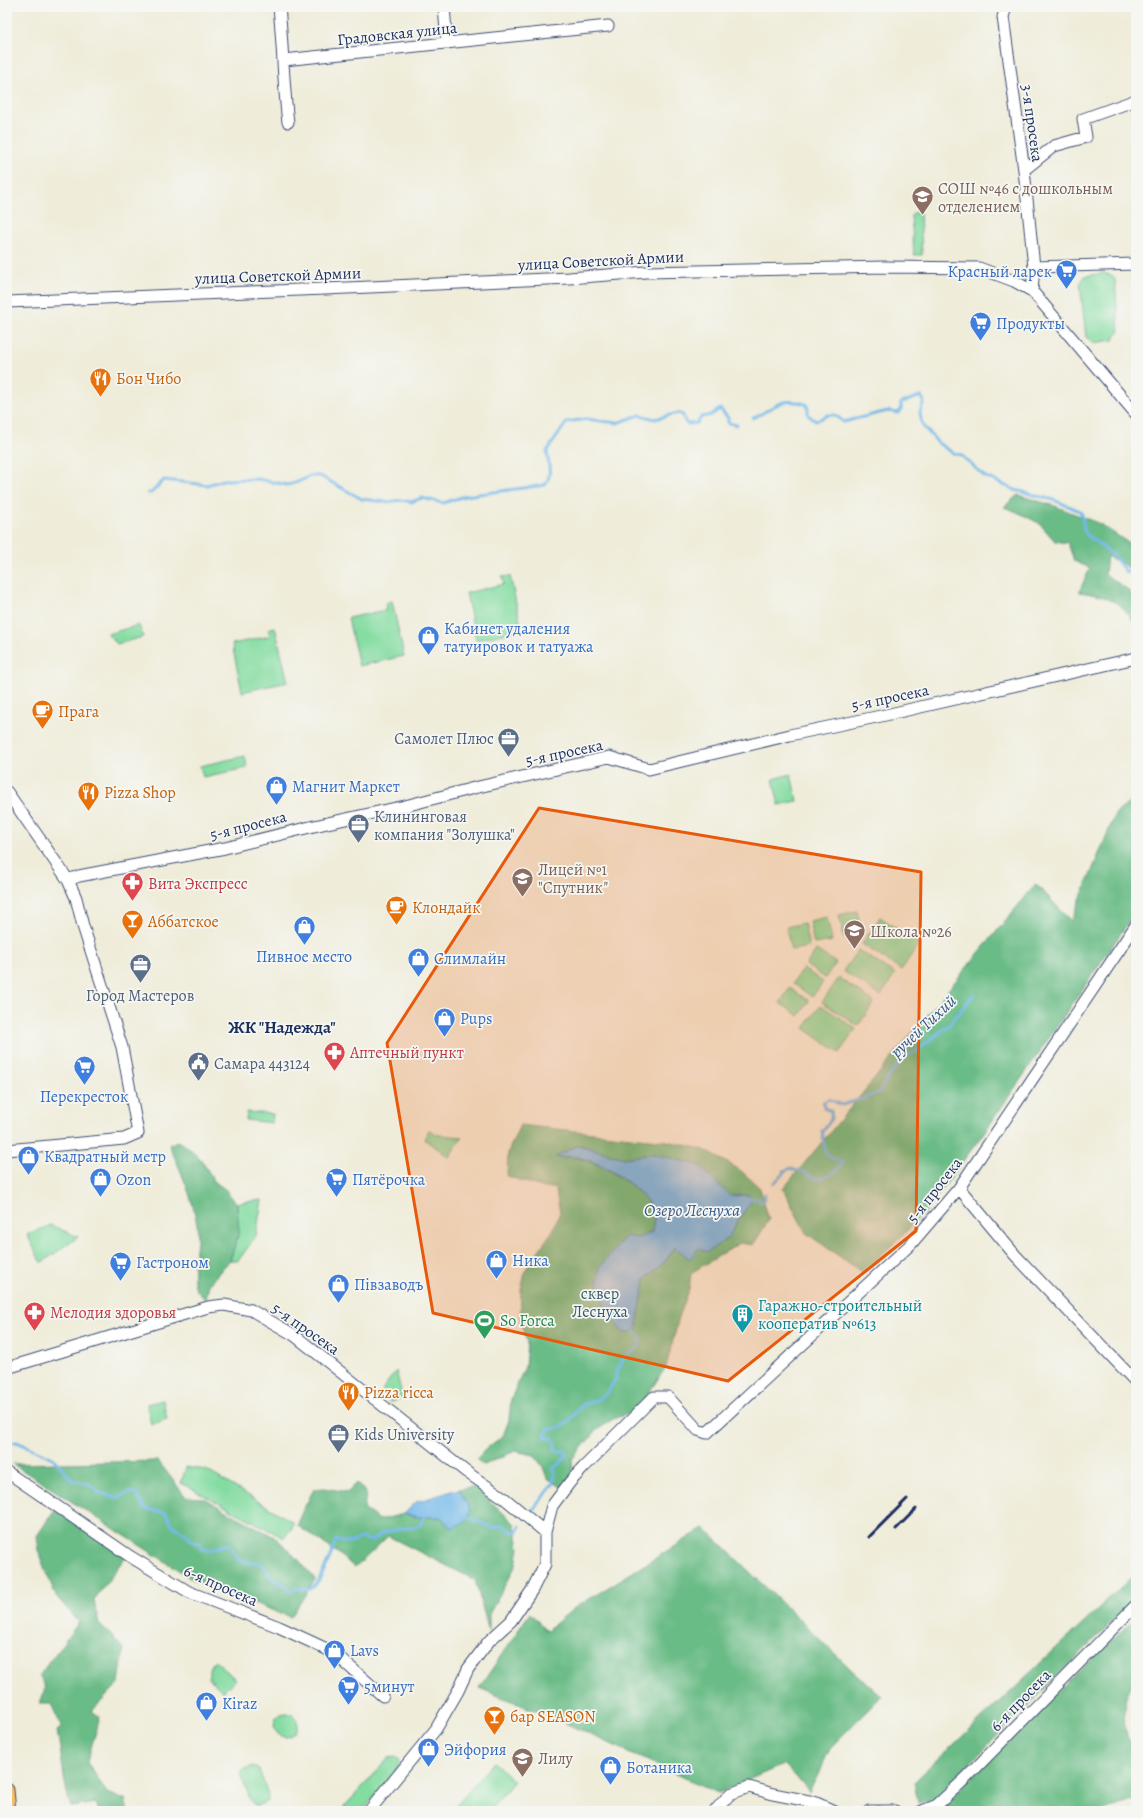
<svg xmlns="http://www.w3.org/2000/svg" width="1143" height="1818" font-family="Alegreya,serif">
<rect width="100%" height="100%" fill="#f6f6f2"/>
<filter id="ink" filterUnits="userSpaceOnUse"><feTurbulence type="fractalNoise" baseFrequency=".025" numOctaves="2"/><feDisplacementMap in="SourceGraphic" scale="8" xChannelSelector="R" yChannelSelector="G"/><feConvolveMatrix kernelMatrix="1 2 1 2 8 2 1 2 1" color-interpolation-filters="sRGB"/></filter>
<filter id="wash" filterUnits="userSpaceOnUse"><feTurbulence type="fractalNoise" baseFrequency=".012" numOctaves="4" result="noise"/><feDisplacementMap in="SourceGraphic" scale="16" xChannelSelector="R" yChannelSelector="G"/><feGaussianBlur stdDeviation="0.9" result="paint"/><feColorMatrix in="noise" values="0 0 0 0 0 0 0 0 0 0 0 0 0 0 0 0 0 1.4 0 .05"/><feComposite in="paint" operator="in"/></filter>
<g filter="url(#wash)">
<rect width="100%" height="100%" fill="#efecd9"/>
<path fill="#83dca0" stroke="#4f867f" d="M 913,213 L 919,213 L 920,214 L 922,255 L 914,255 L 911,215 Z
M 1104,273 L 1113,276 L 1115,280 L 1119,332 L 1113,340 L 1094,343 L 1086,337 L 1080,284 L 1085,276 Z
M 510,576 L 522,630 L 476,640 L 466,593 L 504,584 L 502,577 Z
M 392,601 L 404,656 L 359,666 L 348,618 L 386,610 L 385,603 Z
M 139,625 L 143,637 L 117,644 L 107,634 Z
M 275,627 L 288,682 L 242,692 L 232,644 L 270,636 L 268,629 Z
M 245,756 L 247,768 L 203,777 L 200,766 Z
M 791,774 L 797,801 L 779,805 L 773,779 Z
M 857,911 L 862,934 L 844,938 L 839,915 Z
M 827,917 L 832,941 L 814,944 L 809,921 Z
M 880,917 L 919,944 L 901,970 L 862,944 Z
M 804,923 L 809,947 L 791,950 L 786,927 Z
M 816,950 L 836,963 L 825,978 L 806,965 Z
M 858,950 L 895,974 L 881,996 L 843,971 Z
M 803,968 L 823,982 L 812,997 L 793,983 Z
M 839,978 L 874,1002 L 858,1026 L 822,1002 Z
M 790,988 L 809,1001 L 799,1016 L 780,1003 Z
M 821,1005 L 856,1029 L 839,1053 L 804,1028 Z
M 247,1112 L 273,1114 L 272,1123 L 246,1120 Z
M 429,1130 L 439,1135 L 462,1137 L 449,1157 L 424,1139 Z
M 262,1200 L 256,1236 L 238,1261 L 230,1260 L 239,1231 L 236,1203 Z
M 51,1225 L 78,1237 L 41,1263 L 27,1234 Z
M 396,1371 L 403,1398 L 390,1402 L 383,1394 L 383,1388 Z
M 163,1400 L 167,1419 L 151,1425 L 147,1404 Z
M 186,1467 L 206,1470 L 293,1522 L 292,1528 L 284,1538 L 181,1483 Z
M 215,1660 L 235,1679 L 223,1692 L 209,1678 L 209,1669 Z
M274 1725a12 12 0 1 1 24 0a12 12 0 1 1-24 0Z
M 395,1757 L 399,1759 L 400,1764 L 363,1811 L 344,1811 L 344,1807 L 389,1758 Z
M 494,1762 L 514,1781 L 490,1811 L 458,1811 L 454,1807 Z
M 253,1766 L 258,1768 L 269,1796 L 268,1801 L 257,1806 L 252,1803 L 240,1775 L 243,1770 Z"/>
<path fill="#6abc86" stroke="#427672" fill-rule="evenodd" d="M 1018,495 L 1055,506 L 1100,524 L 1136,548 L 1136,575 L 1122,563 L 1107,556 L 1105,574 L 1127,589 L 1136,600 L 1136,627 C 1123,600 1106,596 1079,592 L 1090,568 L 1074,561 L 1068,543 L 1055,541 L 1039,523 L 1017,512 L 1004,507 Z
M 1136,798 L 1136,911 L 988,1127 L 924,1214 L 863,1273 L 806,1233 L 783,1189 L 1036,884 L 1071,921 L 1116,813 Z
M 520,1125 L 667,1141 L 703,1149 L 740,1170 L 760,1188 L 769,1220 L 753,1245 L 740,1243 L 691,1273 L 689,1290 L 679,1317 L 666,1367 L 649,1392 L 640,1410 L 613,1419 L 596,1431 L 572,1459 L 573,1474 L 563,1488 L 547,1478 L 543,1467 L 534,1455 L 515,1451 L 483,1465 L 476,1459 L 488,1447 L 503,1436 L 509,1420 L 511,1399 L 525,1367 L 527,1342 L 520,1320 L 521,1289 L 526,1269 L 553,1230 L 560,1212 L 555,1188 L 544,1188 L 507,1176 L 508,1152 ZM 579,1145 L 624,1158 L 654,1154 L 699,1165 L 730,1196 L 749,1195 L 751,1202 L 740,1217 L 728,1238 L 699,1248 L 675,1247 L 666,1261 L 645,1279 L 636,1330 L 638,1238 L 652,1232 L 655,1212 L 646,1199 L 636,1188 L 602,1166 L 576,1157 L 556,1157 Z
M 177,1141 L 188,1147 L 200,1158 L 215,1182 L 226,1190 L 237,1204 L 239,1233 L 230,1260 L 209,1284 L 206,1300 C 203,1297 200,1294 197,1291 C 188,1276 200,1243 197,1224 C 192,1196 181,1171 169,1145 Z
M 158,1461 L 186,1497 L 203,1498 L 276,1538 L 296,1557 L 315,1579 L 291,1617 L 194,1580 L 13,1464 Z
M 357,1483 L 366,1493 L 364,1509 L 379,1520 L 404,1514 L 419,1517 L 441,1517 L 471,1511 L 459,1489 L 475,1487 L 514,1523 L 519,1547 L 516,1565 L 489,1614 L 489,1632 L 475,1580 L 388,1536 L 355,1568 L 338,1553 L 298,1526 L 300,1516 L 314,1489 L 324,1488 L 348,1492 Z
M 55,1509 L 126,1556 L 94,1600 L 99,1624 L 124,1648 L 119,1683 L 92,1711 L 100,1717 L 87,1762 L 107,1793 L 125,1800 L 128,1811 L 99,1811 L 96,1803 L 71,1807 C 63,1783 62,1756 57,1731 L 62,1727 L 51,1704 L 39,1704 C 44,1695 48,1684 39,1676 L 79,1622 L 56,1596 L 40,1557 L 37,1536 Z
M 704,1528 L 855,1673 L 882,1696 L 831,1747 L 809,1792 L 785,1764 L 718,1793 L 565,1723 L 479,1688 L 530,1613 L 547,1631 L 573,1609 Z
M 1136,1573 L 1136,1598 L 935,1798 L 918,1803 L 914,1782 Z
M 1136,1616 L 1136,1674 L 1128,1693 L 1123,1717 L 1127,1736 L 1136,1752 L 1136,1800 L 1101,1811 L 1025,1811 L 1003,1804 L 980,1807 L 973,1811 L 938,1811 C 981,1768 1024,1724 1068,1682 C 1090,1660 1115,1640 1136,1616 Z"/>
<path fill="#73b9ea" stroke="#4774a4" d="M 579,1145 L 624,1158 L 654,1154 L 699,1165 L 730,1196 L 749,1195 L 751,1202 L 740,1217 L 728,1238 L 707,1252 L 699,1248 L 690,1259 L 674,1247 L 666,1261 L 645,1279 L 636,1330 L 625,1333 C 610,1322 594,1289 599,1270 C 601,1264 621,1242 626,1236 L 638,1238 L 652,1232 L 655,1212 C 638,1186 608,1164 576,1157 C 569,1156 561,1157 555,1157 Z
M 459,1489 L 471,1511 L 465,1522 L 451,1528 L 441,1517 L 419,1517 L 404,1514 L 416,1502 Z"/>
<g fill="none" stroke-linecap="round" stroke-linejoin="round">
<path stroke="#73b9ea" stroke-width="3" d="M 753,418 C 775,408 779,396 806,404 L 808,408 L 808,415 L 816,421 L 828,415 L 835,415 L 844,422 C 859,418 874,414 889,411 C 891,411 895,413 898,413 L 901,410 L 901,403 L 921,396 L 924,401 L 920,412 L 921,421 L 924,427 L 938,443 L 953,453 L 961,455 L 984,476 L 1015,490 L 1054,500 L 1080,511 L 1082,515 L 1084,530 L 1087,535 L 1114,556 L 1126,572 L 1136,573
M 148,493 L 151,493 L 164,480 L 207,485 L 224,480 L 258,479 L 287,485 L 298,482 L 310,476 L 320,476 L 362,499 L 386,502 L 402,500 L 411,502 L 422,498 L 443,503 L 465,496 L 545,485 C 553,474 548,464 547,451 L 567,422 L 586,419 L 617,423 L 640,415 L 655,419 L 678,413 L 683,415 L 685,422 L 688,424 L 697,423 L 701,417 L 711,415 L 720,409 L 728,418 L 728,423 L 737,425
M 774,1183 L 782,1175 L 784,1171 L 792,1168 L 796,1171 C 804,1169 810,1176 817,1179 C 828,1177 837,1173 843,1162 L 831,1158 L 825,1151 L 822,1131 C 827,1125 833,1121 831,1111 L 824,1108 L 823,1102 L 829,1099 L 842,1105 L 865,1098 L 879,1092 L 889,1076 L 906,1056 L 915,1052 L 949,1025 L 974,994
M 747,1197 L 751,1199 L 757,1198 L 761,1202 L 764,1200 L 765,1194
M 7,1443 L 17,1442 L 53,1458 L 73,1481 L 88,1483 L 100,1493 L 117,1498 C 144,1481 137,1506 147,1509 C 153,1511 160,1511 166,1513 L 172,1525 L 185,1533 L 193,1542 L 200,1543 L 202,1549 L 210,1550 L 227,1544 C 235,1549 232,1554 238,1559 C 243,1564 252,1561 259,1563 C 267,1566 266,1571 271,1577 C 276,1583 282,1581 288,1589 L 293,1591 L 297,1588 C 301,1589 306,1591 310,1589 C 320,1585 333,1550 336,1540 C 348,1543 349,1544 361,1538 L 372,1541 L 382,1533 L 421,1525 L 425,1515
M 530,1514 L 553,1484 L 555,1473 L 553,1467 L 560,1464 L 567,1455 L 565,1450 L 559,1452 L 556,1450 L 553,1438 L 546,1438 L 545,1435 L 549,1429 L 555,1429 L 566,1424 L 583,1404 L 595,1401 L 605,1395 L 616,1379 L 616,1373 L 623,1360 L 628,1354 L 638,1348 L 641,1339 L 633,1328
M 465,1516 L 494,1528 L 502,1525 L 513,1532 L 517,1531 L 520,1526"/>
</g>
</g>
<g filter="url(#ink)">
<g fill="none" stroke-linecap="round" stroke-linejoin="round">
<defs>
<path id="minor" d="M 279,7 C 283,45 283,84 288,122
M 444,7 L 447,43
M 1006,7 L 1003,17 L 1024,170 L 1034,267 L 1032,291
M 284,60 L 608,26
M 1024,170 L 1054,146 L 1086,137 L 1083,119 L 1136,100
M 1034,267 L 1136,264
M 7,302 L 325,289 L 569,278 L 646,272 L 885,267 L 979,268 L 1014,281 L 1032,291 L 1136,414
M 7,792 L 68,880 L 76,898 L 83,926 L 122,1047 L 138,1133 L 124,1139 L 7,1150
M 68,880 L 79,876 L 225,848 L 314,826 L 405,806 L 474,788 L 609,757 L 649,769 L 790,735 L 881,716 L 1136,658
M 959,1188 L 1015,1255 L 1136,1382
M 7,1368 L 208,1307 L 224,1305 L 251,1310 L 294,1335 L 465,1471 L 504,1498 L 545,1532
M 7,1472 L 131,1557 L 189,1592 L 279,1627 L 333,1652 L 383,1696
M 369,1811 L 436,1729 L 458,1691 L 468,1669 L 489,1641 L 511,1621 L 532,1590 L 545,1564 L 545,1532 L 552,1506 L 570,1482 L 584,1467 L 654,1397 L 668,1397 L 698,1430 L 707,1433 L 911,1244 L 959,1188 L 1136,925
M 715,1811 L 730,1794 L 749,1787 L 773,1794 L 814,1802 L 834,1811
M 869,1811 L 895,1811
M 922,1811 L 937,1805 L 965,1779 L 1136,1605"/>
<path id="major" d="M 7,1790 L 9,1811"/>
</defs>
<use href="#minor" stroke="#3b4b70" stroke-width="13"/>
<use href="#major" stroke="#3b4b70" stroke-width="15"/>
<use href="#minor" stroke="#fff" stroke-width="11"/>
<use href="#major" stroke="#f8bf6c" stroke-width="13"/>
<path stroke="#1b2f5e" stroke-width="3" d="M 896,1529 L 916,1509
M 869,1537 L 907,1499"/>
</g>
</g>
<path fill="#e8590c" fill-opacity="0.2" stroke="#e8590c" stroke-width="3" stroke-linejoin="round" d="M 539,808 L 921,872 L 916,1231 L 728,1381 L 433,1313 L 387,1043 Z"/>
<defs>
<symbol id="school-pin" viewBox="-11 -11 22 30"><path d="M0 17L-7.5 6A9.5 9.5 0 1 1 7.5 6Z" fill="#8d6e63" stroke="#f6f6f2"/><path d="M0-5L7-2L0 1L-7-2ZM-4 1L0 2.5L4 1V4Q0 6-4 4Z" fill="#fff"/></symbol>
<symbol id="supermarket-pin" viewBox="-11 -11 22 30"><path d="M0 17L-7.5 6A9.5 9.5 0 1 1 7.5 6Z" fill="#3f7fe0" stroke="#f6f6f2"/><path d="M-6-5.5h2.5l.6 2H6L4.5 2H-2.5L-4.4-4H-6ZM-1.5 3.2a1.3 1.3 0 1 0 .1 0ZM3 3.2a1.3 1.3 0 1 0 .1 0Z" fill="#fff"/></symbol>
<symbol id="restaurant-pin" viewBox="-11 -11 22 30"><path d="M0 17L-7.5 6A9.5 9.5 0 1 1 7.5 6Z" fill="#e8710a" stroke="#f6f6f2"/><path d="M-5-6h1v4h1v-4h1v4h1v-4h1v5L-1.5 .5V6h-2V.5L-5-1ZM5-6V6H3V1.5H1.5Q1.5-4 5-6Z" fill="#fff"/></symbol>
<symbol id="shop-pin" viewBox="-11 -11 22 30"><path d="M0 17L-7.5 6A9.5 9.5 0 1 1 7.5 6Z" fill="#3f7fe0" stroke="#f6f6f2"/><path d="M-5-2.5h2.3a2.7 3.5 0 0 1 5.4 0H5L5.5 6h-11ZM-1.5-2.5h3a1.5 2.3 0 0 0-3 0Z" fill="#fff"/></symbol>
<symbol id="cafe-pin" viewBox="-11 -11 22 30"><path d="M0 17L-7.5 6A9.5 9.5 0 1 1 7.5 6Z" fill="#e8710a" stroke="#f6f6f2"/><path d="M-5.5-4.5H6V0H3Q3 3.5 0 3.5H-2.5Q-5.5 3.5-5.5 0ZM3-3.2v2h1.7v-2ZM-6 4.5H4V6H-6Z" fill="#fff"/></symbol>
<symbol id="office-pin" viewBox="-11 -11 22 30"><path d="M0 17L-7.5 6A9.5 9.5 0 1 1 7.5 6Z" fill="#5c6f8a" stroke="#f6f6f2"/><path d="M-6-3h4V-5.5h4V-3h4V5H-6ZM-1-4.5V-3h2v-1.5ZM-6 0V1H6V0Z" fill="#fff"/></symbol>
<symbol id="pharmacy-pin" viewBox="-11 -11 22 30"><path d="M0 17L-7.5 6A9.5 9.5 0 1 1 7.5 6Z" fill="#e0444e" stroke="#f6f6f2"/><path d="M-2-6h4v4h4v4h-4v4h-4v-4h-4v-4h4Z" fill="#fff"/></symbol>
<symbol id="bar-pin" viewBox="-11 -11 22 30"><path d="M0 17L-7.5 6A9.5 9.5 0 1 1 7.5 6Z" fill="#e8710a" stroke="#f6f6f2"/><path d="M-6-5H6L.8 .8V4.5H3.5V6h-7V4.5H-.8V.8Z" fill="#fff"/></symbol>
<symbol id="civic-pin" viewBox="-11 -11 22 30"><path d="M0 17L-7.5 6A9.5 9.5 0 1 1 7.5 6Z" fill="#5c6f8a" stroke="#f6f6f2"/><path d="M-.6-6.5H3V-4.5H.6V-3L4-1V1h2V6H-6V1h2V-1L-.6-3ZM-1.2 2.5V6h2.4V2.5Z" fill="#fff"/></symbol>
<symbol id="building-pin" viewBox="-11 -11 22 30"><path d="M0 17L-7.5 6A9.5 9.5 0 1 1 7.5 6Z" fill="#0f9aa8" stroke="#f6f6f2"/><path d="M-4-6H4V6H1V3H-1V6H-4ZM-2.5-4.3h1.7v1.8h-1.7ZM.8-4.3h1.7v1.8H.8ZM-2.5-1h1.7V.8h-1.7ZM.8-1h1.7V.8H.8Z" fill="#fff"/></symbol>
<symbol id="stadium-pin" viewBox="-11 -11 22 30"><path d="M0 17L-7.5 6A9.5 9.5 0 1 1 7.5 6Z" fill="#2e9e5b" stroke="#f6f6f2"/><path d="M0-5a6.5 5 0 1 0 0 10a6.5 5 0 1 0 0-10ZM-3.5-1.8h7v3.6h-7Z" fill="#fff"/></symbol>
</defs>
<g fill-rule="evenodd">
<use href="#school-pin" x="910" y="184" width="25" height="34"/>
<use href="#supermarket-pin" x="1054" y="258" width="25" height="34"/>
<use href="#supermarket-pin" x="968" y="310" width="25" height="34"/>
<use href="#restaurant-pin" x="88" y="366" width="25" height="34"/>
<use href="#shop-pin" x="416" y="624" width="25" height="34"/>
<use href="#cafe-pin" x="30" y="698" width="25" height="34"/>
<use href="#office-pin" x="496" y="726" width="25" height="34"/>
<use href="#shop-pin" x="264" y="774" width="25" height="34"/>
<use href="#restaurant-pin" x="76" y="780" width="25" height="34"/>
<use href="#office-pin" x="346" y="812" width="25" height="34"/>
<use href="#school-pin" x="510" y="866" width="25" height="34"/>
<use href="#pharmacy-pin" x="120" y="870" width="25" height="34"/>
<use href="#cafe-pin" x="384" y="894" width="25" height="34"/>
<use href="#bar-pin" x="120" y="908" width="25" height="34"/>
<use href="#shop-pin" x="292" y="914" width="25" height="34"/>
<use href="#school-pin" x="842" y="918" width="25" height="34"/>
<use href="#shop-pin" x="406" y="946" width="25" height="34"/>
<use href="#office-pin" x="128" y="952" width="25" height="34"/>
<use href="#shop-pin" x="432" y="1006" width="25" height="34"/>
<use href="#pharmacy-pin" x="322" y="1040" width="25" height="34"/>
<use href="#civic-pin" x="186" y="1050" width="25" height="34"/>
<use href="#supermarket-pin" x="72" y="1054" width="25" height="34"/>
<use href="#shop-pin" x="16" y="1144" width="25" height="34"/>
<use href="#shop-pin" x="88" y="1166" width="25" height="34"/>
<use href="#supermarket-pin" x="324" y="1166" width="25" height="34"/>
<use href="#shop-pin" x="484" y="1248" width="25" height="34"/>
<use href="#supermarket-pin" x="108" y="1250" width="25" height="34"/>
<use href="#shop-pin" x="326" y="1272" width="25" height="34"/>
<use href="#pharmacy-pin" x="22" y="1300" width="25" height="34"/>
<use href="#building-pin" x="730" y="1302" width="25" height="34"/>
<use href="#stadium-pin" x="472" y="1308" width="25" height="34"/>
<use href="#restaurant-pin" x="336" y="1380" width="25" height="34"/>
<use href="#office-pin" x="326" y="1422" width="25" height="34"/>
<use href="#shop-pin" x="322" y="1638" width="25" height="34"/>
<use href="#supermarket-pin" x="336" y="1674" width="25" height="34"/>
<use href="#shop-pin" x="194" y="1690" width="25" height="34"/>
<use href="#bar-pin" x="482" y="1704" width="25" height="34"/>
<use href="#shop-pin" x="416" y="1736" width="25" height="34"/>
<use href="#school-pin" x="510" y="1746" width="25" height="34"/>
<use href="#shop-pin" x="598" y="1754" width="25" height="34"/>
</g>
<g text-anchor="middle" stroke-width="3.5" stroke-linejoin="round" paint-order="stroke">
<g font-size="16" fill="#1b2f5e" stroke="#f6f6f2">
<text transform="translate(397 33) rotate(-6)" y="6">Градовская улица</text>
<text transform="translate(1033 123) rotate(82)" y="6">3-я просека</text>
<text transform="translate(601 260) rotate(-3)" y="6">улица Советской Армии</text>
<text transform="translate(278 275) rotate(-2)" y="6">улица Советской Армии</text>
<text transform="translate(890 697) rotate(-12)" y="6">5-я просека</text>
<text transform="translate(564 752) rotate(-12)" y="6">5-я просека</text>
<text transform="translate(248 825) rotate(-14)" y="6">5-я просека</text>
<text transform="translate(934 1190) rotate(-52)" y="6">5-я просека</text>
<text transform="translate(306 1328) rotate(35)" y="6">5-я просека</text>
<text transform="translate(221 1585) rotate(24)" y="6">6-я просека</text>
<text transform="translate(1020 1700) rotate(-46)" y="6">6-я просека</text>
</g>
<g font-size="16" fill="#785e54" stroke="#f6f6f2" text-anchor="start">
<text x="938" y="194">СОШ №46 с дошкольным<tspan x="938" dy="18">отделением</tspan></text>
<text x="538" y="875">Лицей №1<tspan x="538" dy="18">"Спутник"</tspan></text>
<text x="870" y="937">Школа №26</text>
<text x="538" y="1764">Лилу</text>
</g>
<g font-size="16" fill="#366cbe" stroke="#f6f6f2" text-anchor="start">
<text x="1052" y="277" text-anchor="end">Красный ларек</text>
<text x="996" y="329">Продукты</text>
<text x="444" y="634">Кабинет удаления<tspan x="444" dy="18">татуировок и татуажа</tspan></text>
<text x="292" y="792">Магнит Маркет</text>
<text x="304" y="962" text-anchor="middle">Пивное место</text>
<text x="434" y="964">Слимлайн</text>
<text x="460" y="1024">Pups</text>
<text x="84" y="1102" text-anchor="middle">Перекресток</text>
<text x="44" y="1162">Квадратный метр</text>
<text x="116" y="1185">Ozon</text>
<text x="352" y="1185">Пятёрочка</text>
<text x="512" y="1266">Ника</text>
<text x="136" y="1268">Гастроном</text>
<text x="354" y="1290">Пiвзаводъ</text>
<text x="350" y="1656">Lavs</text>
<text x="364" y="1692">5минут</text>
<text x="222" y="1709">Kiraz</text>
<text x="444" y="1755">Эйфория</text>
<text x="626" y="1773">Ботаника</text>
</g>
<g font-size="16" fill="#c56008" stroke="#f6f6f2" text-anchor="start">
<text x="116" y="384">Бон Чибо</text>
<text x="58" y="717">Прага</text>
<text x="104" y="798">Pizza Shop</text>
<text x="412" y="913">Клондайк</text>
<text x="148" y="927">Аббатское</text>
<text x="364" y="1398">Pizza ricca</text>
<text x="510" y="1722">бар SEASON</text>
</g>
<g font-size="16" fill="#4e5e75" stroke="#f6f6f2" text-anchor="start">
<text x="494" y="744" text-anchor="end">Самолет Плюс</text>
<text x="374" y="822">Клининговая<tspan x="374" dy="18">компания "Золушка"</tspan></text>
<text x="140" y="1001" text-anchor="middle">Город Мастеров</text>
<text x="214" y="1069">Самара 443124</text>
<text x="354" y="1440">Kids University</text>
</g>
<g font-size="16" fill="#be3a42" stroke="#f6f6f2" text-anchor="start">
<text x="148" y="889">Вита Экспресс</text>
<text x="350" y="1058">Аптечный пункт</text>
<text x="50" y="1318">Мелодия здоровья</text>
</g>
<g font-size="16" fill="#355a6e" stroke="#f6f6f2">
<text x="600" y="1299">сквер<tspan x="600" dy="18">Леснуха</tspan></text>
</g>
<g font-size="16" fill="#0d838f" stroke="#f6f6f2" text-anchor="start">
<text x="758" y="1311">Гаражно-строительный<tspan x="758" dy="18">кооператив №613</tspan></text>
</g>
<g font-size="16" fill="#27864d" stroke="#f6f6f2" text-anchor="start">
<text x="500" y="1326">So Forca</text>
</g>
<g font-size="17" font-style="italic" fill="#355888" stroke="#f6f6f2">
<text transform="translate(923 1026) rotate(-43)" y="6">ручей Тихий</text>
<text x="692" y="1216">Озеро Леснуха</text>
</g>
<g font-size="17" font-weight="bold" fill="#1b2f5e" stroke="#f6f6f2">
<text x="282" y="1033">ЖК "Надежда"</text>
</g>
</g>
<rect width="1143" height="1818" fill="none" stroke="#f6f6f2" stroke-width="24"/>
</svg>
